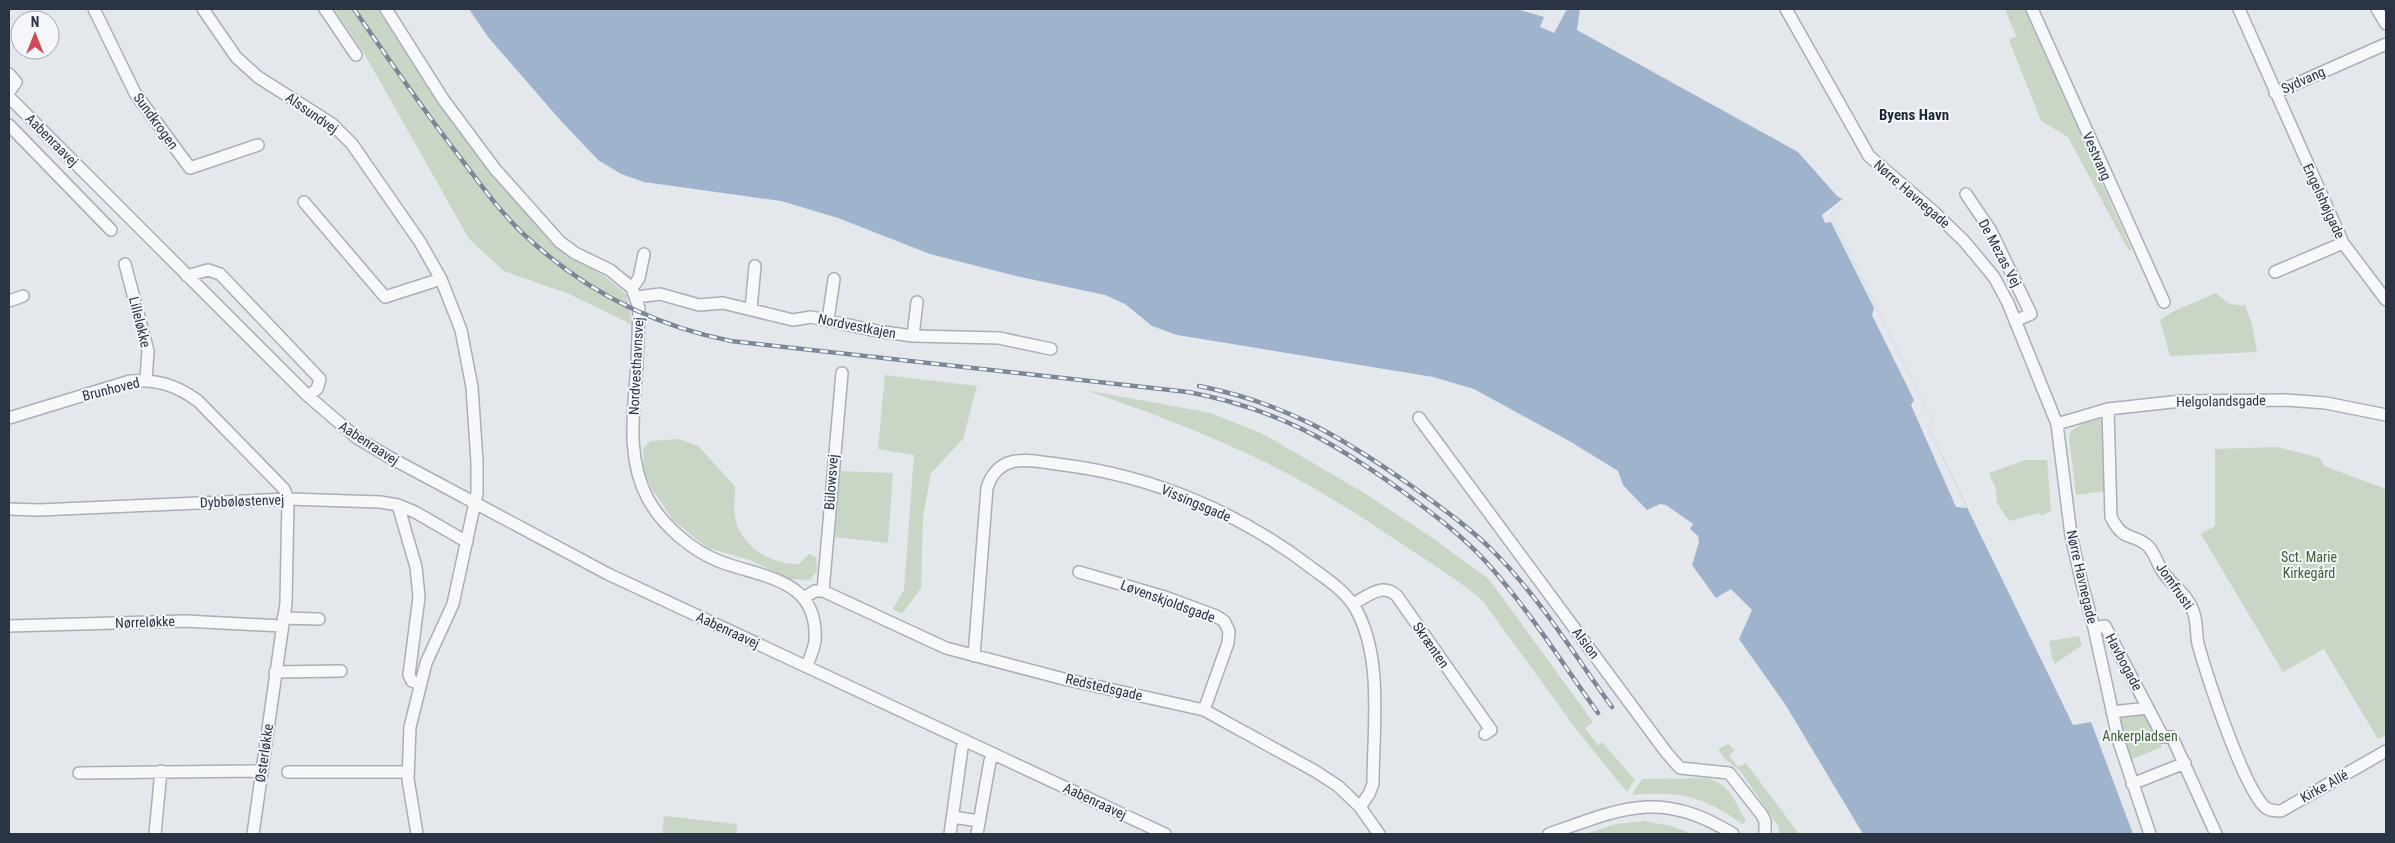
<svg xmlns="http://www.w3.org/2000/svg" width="2395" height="843" font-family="'Roboto Condensed',sans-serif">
<rect width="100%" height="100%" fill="#e4e7ec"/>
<path fill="#c9d6c5" d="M 334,9 L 381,9 L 488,170 L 556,245 L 603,275 L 627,295 L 631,324 L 569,294 L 504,271 L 469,239 L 364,53 Z
M 2005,9 L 2026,9 L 2131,249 L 2129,251 L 2068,137 L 2041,121 L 2009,40 L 2016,36 Z
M 2216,293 C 2226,303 2232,306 2245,305 L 2251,321 L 2257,352 L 2170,356 L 2160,320 L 2172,312 Z
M 885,375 L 977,386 L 963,439 L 931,473 L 923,517 L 921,588 L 902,614 L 893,609 L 904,590 L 914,455 L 878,449 Z
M 1085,390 L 1211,413 L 1263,434 L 1361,491 L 1431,537 L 1489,579 L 1593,722 L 1585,728 L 1598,745 L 1602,742 L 1635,780 L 1627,792 L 1579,733 L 1482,600 C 1458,580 1431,563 1405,546 C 1359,515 1311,484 1261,460 C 1204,433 1144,410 1085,390 Z
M 2104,418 L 2104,491 L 2076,495 L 2069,437 L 2071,431 L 2084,423 Z
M 679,439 L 698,446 L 735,486 C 735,497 733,511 736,521 C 743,548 773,565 799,564 L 809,554 L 816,557 L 817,571 L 810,580 L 789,579 L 750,560 L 708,548 L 674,521 L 652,489 L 644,472 L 643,448 L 651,441 Z
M 2277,447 L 2320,458 L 2324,466 L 2386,489 L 2386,735 L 2378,739 L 2324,649 L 2283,672 L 2201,534 L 2215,526 L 2215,449 Z
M 2025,460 L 2047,460 L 2051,511 L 2041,516 L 2040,513 L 2009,521 L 1997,503 L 1996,489 L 1989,473 Z
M 840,471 L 893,473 L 888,543 L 833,537 Z
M 2079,636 L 2082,645 L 2055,664 L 2052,657 L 2049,641 Z
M 2145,710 L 2162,747 L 2130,760 L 2119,714 Z
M 1728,744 L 1735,750 L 1729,755 L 1738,767 L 1746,763 L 1799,834 L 1779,834 L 1779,827 L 1740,771 L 1725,759 L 1718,749 Z
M 1707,778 C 1732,786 1733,799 1746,821 L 1743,824 C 1702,796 1682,791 1632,795 L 1642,779 Z
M 664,816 L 737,824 L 736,834 L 662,834 Z
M 1644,821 L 1672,826 L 1692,834 L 1585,834 L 1616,824 Z"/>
<path fill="#9fb4cc" d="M 469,9 L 1516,9 L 1544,17 L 1540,27 L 1554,33 L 1567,9 L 1580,9 L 1577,30 L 1798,152 L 1837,196 L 1846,201 L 1830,214 L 1933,422 L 1927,425 L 2073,725 L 2091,722 L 2133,834 L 1863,834 L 1785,704 L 1739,639 L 1752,610 L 1731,589 L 1716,598 L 1692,565 L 1699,542 L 1698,536 L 1690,529 L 1693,524 L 1666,505 L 1660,504 L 1647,510 L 1623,485 L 1618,471 L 1571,442 L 1474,389 L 1433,377 L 1177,335 L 1152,326 L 1125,304 L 1105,295 L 1016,276 L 930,254 L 838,218 L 781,201 L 644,182 L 621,174 L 598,160 L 561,121 L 488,37 Z"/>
<path fill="#e4e7ec" d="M 1842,199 L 1846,201 L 1830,214 L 1933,422 L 1927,425 L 1967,508 L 1956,507 L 1911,405 L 1914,400 L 1872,315 L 1874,308 L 1831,222 L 1825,223 L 1822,215 Z"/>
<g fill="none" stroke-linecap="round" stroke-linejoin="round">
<defs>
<path id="minor" d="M 94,9 L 135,93 L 190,168 L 258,145
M 203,9 L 236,57 L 258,77 L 332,124 L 352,144 L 420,242 L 441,279 L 461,330 L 472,387 L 477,462 L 477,493 L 453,604 L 426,663 L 410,727 L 408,779 L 417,834
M 325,9 L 356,55
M 386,9 L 443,99 L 495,169 L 560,242 L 575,253 L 610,270 L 632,288 L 639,308 C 638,330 638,353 636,376 C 633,417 627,460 648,499 C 663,526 692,551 721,562 C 764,578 819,579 815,641 C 814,649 809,659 807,667
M 1786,9 L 1869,156 L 1934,212 L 1964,241 L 1994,277 L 2008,303 L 2057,424 L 2071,535 L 2082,584 L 2094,628 L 2119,742 L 2150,834
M 2032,9 L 2164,302
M 2239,9 L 2343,243 L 2386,300
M 2377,9 L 2386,24
M 9,74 L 16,82 L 9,92
M 2275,93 L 2386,44
M 9,97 L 308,396 L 357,438 L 389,457 L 608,574 L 1165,834
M 9,125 L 111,230
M 1966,194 L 1991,231 L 2031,314 L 2015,321
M 304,202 L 385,297 L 441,279
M 125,264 L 148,351 L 146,380
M 2275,272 L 2343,243
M 187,276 L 208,270 L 220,274 L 320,379 L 317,389 L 308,396
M 632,288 L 639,278 L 644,254
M 637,297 L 660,294 L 699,305 L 723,303 L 793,320 L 811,317 L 877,331 L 913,336 L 999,338 L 1051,349
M 9,301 L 23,296
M 751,309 L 755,266
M 828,320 L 834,279
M 913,336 L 917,302
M 2108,409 L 2111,517 C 2124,543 2132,532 2148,546 C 2155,553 2157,564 2163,572 C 2173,587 2189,595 2194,614 C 2197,623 2196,634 2198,644 C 2207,676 2244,790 2266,808 C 2271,811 2275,811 2281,811 L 2386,751
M 9,418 L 130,381 C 157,379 176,385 198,401 L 284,489 L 288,499 L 286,603 L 253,834
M 1419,418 L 1666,752 L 1680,768 L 1729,773 L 1762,815 L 1765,821 L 1765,834
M 2057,424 L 2108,409 L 2181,401 L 2285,400 L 2326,403 L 2386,415
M 398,505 L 416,567 L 419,597 L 409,675 L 412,681 L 420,684
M 9,509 L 39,510 L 288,499 L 380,502 L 398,505 L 415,512 L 467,542
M 1079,572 L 1165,597 L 1216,616 L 1224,621 L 1229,631 L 1228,643 L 1204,710
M 823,591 L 842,373
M 803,598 L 815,591 L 823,591 L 946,648 L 1064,679 L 1204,710 L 1315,771 L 1338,786 L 1360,807 L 1379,834
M 1353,604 C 1368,596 1382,582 1397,596 L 1491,730 L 1485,734
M 283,618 L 319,619
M 9,626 L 185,621 L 281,626
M 2094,628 L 2105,626 L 2163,737 L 2172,737 L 2216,834
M 974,656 L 987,488 C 999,450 1032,461 1064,465 C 1152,476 1238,512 1309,566 C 1325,578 1343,589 1354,606 C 1384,655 1373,729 1373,784 L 1369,794 L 1360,807
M 275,672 L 341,671
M 2112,712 L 2148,708
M 288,772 L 408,772
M 79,773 L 261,771
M 2132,784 L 2185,763
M 959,818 L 979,821
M 155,834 L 161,771
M 950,834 L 962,748 L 966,741
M 977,834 L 990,761 L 994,754
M 1549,834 C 1623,808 1660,789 1733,834"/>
</defs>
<use href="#minor" stroke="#a9aeb7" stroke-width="14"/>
<use href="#minor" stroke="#f7f8fa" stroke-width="11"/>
<defs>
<path id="rail" d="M 354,9 C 389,60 424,111 462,160 C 483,188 504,217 530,240 C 587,292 656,326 731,341 L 1188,392 C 1274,408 1331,440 1402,491 C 1432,513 1463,536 1488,564 C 1529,610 1562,663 1598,713
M 1199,386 C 1285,403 1342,437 1413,487 C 1440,507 1468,526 1493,551 C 1539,597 1574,654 1612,707"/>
</defs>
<use href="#rail" stroke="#7d8696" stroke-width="4.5"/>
<use href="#rail" stroke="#f4f6f9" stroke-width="2.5" stroke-dasharray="8" stroke-linecap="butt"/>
</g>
<g text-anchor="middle" stroke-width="4" stroke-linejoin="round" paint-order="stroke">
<g font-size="14" fill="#2b3445" stroke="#f4f6f9">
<text transform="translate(2303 80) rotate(-24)" y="5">Sydvang</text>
<text transform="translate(312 113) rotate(35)" y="5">Alssundvej</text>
<text transform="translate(156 121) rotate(54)" y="5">Sundkrogen</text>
<text transform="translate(52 140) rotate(45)" y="5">Aabenraavej</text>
<text transform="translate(2097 156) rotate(66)" y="5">Vestvang</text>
<text transform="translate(1912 194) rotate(41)" y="5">Nørre Havnegade</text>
<text transform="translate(2324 201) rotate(65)" y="5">Engelshøjgade</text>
<text transform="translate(2000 253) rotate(62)" y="5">De Mezas Vej</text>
<text transform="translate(140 322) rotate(76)" y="5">Lilleløkke</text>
<text transform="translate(857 326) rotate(11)" y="5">Nordvestkajen</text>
<text transform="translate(636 366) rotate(-87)" y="5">Nordvesthavnsvej</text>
<text transform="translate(111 389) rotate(-14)" y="5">Brunhoved</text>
<text transform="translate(2221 401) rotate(-1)" y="5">Helgolandsgade</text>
<text transform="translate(369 443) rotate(33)" y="5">Aabenraavej</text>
<text transform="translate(831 482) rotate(-86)" y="5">Bülowsvej</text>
<text transform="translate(242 501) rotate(-2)" y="5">Dybbøløstenvej</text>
<text transform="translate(1196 503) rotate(23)" y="5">Vissingsgade</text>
<text transform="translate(2082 577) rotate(77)" y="5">Nørre Havnegade</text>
<text transform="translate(2175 586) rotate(55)" y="5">Jomfrusti</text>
<text transform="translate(1168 601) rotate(20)" y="5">Løvenskjoldsgade</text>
<text transform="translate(145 622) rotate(-2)" y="5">Nørreløkke</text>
<text transform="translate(728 630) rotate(25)" y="5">Aabenraavej</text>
<text transform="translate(1586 643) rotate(53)" y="5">Alsion</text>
<text transform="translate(1431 645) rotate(55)" y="5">Skrænten</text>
<text transform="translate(2124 662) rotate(62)" y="5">Havbogade</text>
<text transform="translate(1104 687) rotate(13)" y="5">Redstedsgade</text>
<text transform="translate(264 753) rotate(-82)" y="5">Østerløkke</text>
<text transform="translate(2324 786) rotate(-29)" y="5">Kirke Allé</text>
<text transform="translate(1095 801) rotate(25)" y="5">Aabenraavej</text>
</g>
<g font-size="14" fill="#3f6138" stroke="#f4f6f9">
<text x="2309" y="562">Sct. Marie<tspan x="2309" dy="16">Kirkegård</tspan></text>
<text x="2140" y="741">Ankerpladsen</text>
</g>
<g font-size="15" font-weight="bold" fill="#1d2536" stroke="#f4f6f9">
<text x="1914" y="120">Byens Havn</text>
</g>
</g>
<rect width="2395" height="843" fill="none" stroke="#2b3445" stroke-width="20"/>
<g transform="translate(35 35)"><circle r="24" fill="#f4f6f9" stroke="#a4a8b1"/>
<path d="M0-4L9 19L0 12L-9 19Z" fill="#d1495b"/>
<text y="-8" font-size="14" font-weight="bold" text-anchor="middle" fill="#2b3445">N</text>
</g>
</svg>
